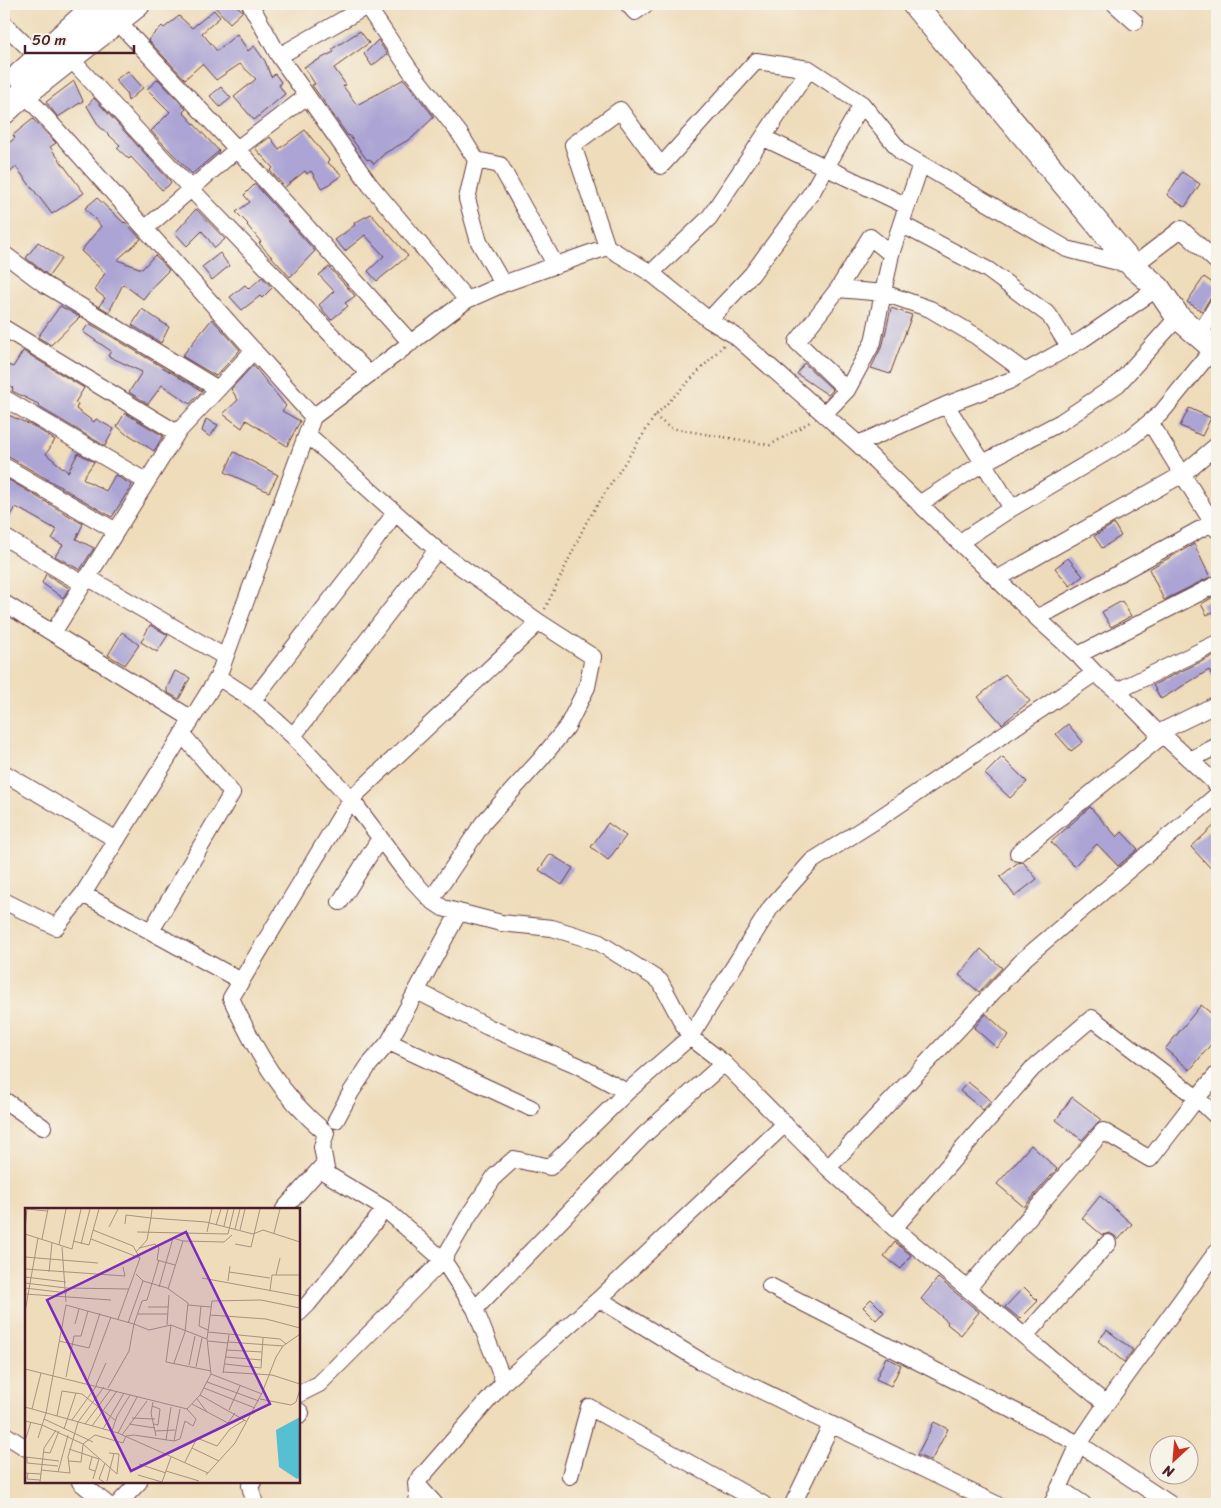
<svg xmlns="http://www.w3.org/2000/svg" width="1221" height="1508" font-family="Sriracha,sans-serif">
<rect width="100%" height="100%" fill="#f7f3e8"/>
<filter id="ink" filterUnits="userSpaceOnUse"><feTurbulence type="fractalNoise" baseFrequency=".02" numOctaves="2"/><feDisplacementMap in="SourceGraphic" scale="10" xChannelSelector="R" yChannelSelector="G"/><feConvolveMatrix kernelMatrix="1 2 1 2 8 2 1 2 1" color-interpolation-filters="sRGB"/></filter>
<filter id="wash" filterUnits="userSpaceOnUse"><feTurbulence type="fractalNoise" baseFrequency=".0096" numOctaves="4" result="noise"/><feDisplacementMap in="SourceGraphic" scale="20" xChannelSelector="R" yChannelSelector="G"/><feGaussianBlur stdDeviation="1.12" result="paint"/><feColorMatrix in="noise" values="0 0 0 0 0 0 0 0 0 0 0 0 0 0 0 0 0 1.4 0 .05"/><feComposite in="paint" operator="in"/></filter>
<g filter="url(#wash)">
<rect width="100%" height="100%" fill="#eedcba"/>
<g id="blocks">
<path fill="#aba4d4" d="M 212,4 L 234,4 L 243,11 L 230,23 Z
M 214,10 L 220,17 L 202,33 L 217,51 L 237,34 L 248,51 L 254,46 L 265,61 L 271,77 L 275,74 L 281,82 L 279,85 L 285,94 L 254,120 L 234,97 L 256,79 L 240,64 L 216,80 L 202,64 L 185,79 L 148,40 L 162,26 L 164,28 L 179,16 L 192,28 Z
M 360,31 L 369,43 L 334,68 L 346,85 L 343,86 L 357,105 L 404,79 L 434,117 L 412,138 L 385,153 L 374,164 L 370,159 L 367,160 L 349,135 L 348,136 L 312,85 L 315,84 L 304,67 L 334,52 L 332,49 Z
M 378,40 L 387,54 L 372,66 L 364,54 Z
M 128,71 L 143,88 L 128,101 L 126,92 L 115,80 Z
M 158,79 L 186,109 L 183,112 L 219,151 L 192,174 L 151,131 L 170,112 L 147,89 Z
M 74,81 L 83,101 L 58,117 L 46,102 Z
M 221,87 L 231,98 L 220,107 L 210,96 Z
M 94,98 L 171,182 L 168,186 L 162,190 L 131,157 L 129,159 L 117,148 L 120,145 L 99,126 L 87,106 Z
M 33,119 L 56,143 L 50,147 L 84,193 L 52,214 L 16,167 L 4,178 L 4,147 L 15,138 L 13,135 Z
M 305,130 L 329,160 L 327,162 L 342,175 L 322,189 L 311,171 L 307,174 L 305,171 L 285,187 L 270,171 L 273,168 L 255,148 L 270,137 L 279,149 Z
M 1182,172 L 1200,184 L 1185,207 L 1167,195 Z
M 255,184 L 315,251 L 290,277 L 259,243 L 261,242 L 247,225 L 248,224 L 236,212 L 250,202 L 244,195 Z
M 97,198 L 124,223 L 125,222 L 141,239 L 117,260 L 142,269 L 155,255 L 169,270 L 155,284 L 143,299 L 123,284 L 109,312 L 99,306 L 105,298 L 95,290 L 105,273 L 81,251 L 101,226 L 85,208 Z
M 196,209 L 225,239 L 215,248 L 202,231 L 187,246 L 175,233 Z
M 371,214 L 408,256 L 377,281 L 368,271 L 384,256 L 365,235 L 345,251 L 335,240 L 355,225 L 354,223 Z
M 38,242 L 62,258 L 49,276 L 26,258 Z
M 220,253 L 229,266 L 212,280 L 202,267 Z
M 329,267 L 355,296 L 345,303 L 348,306 L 331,320 L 319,305 L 334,291 L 319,275 Z
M 262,277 L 272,288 L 262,298 L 260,296 L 242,310 L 230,297 L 245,285 L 249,289 Z
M 1204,277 L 1217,286 L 1217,291 L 1209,300 L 1202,311 L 1187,302 Z
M 60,306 L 80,317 L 51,345 L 38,337 Z
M 891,308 L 912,315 L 890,374 L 871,368 L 883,344 Z
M 142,309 L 169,327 L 161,343 L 132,325 Z
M 212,319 L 240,350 L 216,376 L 182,356 Z
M 89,323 L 202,391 L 190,404 L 162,385 L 148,404 L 129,392 L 142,372 L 108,356 L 111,351 L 83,332 Z
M 23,351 L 84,388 L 75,403 L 78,404 L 76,409 L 94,422 L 96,419 L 114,429 L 105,446 L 39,407 L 40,405 L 12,391 L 13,388 L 4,382 L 4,363 L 13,367 Z
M 804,363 L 833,390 L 828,395 L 797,374 Z
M 253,365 L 286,406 L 282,411 L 300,421 L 287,446 L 246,420 L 242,428 L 223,414 L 238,400 L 231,389 Z
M 1189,408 L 1211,418 L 1202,436 L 1180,426 Z
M 4,413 L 33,426 L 55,440 L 46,454 L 68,472 L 78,453 L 94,462 L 83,478 L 85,480 L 106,491 L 115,475 L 132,485 L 112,517 L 9,457 L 4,456 Z
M 125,413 L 163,436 L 154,451 L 128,434 L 127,435 L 117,426 Z
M 206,419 L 218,425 L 210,437 L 202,431 Z
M 234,452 L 278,475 L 269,492 L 225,472 Z
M 4,477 L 83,524 L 76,539 L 94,548 L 80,570 L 55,556 L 63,545 L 52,539 L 57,530 L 16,507 L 4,527 Z
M 1114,524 L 1121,536 L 1102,548 L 1094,536 Z
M 1194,544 L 1210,577 L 1164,600 L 1149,569 Z
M 1068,558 L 1083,576 L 1070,586 L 1055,568 Z
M 46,574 L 69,588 L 63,598 L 42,583 Z
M 1217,595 L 1217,610 L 1207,615 L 1201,604 Z
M 1122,601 L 1131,616 L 1111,627 L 1102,612 Z
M 150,625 L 168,635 L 157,652 L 141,642 Z
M 122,632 L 139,645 L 125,665 L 108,655 Z
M 1217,654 L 1217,684 L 1209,670 L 1161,699 L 1153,685 Z
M 175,671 L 190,678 L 179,699 L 167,692 L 167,688 Z
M 1005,674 L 1030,701 L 1002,724 L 978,697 Z
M 1068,724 L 1083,742 L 1071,751 L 1056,734 Z
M 1002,757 L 1027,782 L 1010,798 L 985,774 Z
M 1090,807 L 1117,837 L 1122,832 L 1138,849 L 1118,866 L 1097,844 L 1074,866 L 1051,842 Z
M 608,823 L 626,836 L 608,860 L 591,847 Z
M 1217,823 L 1217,875 L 1191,847 Z
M 550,854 L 573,868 L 562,885 L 539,870 Z
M 1023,862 L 1037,879 L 1015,896 L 1000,877 L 1017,863 Z
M 981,949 L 1002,968 L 979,992 L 959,975 Z
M 1201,1005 L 1217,1018 L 1217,1037 L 1190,1070 L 1165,1049 Z
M 986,1014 L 1009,1035 L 997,1048 L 974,1028 Z
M 968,1082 L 991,1101 L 983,1110 L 960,1091 Z
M 1072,1097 L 1101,1119 L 1082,1140 L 1056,1120 Z
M 1031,1145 L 1057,1169 L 1024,1207 L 997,1184 Z
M 1100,1196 L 1132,1224 L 1118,1240 L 1115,1236 L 1110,1233 L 1102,1235 L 1082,1218 Z
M 895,1242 L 911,1255 L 901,1269 L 884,1256 Z
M 938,1278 L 979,1312 L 961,1335 L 947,1324 L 948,1322 L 921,1299 Z
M 1024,1287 L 1038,1301 L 1020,1319 L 1005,1307 Z
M 871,1299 L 884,1312 L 876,1320 L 863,1307 Z
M 1107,1330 L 1133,1350 L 1124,1362 L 1098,1341 Z
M 886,1357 L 901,1365 L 891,1386 L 876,1379 Z
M 934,1422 L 948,1429 L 931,1461 L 917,1455 Z"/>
</g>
</g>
<g filter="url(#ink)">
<use href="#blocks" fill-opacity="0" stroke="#633b40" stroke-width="1"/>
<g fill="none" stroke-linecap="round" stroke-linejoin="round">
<defs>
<path id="street" d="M 250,4 L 279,56 L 370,185 L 467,300
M 628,4 L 635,12 L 646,4
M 1115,4 L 1135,22
M 116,20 L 237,149 L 411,343
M 4,24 L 45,64
M 279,56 L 367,6 L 410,70 L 460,134 L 476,160 L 500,165 L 556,266
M 69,57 L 191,189 L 369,374
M 24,93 L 313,417
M 764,138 L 907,206
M 476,160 L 467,199 L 479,242 L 503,284
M 901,224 L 988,270 L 1049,315 L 1069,347
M 146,228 L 237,149 L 307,96
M 4,254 L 44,284 L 218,389
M 1217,262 L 1181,229 L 1133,266 L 1067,249 L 902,153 L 862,104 L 809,69 L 756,61 L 661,166 L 620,110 L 573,145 L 607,247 L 651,273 L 709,320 L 734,335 L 858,444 L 1037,618 L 1078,655 L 1095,673 L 1117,691 L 1158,733 L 1163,735 L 1217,785
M 651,273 L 709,218 L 809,69
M 838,289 L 884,293 L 930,309 L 976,336 L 1025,372
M 709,320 L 752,274 L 812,192 L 862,104
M 4,328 L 177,433
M 1199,336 L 1217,305
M 847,390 L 797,342 L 838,289 L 870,237 L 891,254
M 4,398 L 147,482
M 946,405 L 1012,508
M 824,414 L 847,390 L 873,342 L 891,254 L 921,164
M 1150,422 L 1217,530
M 307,434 L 437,550 L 539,622 L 593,657 L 587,687 L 567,727 L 540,760 L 483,823 L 431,900
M 858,444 L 946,405 L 1009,381 L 1083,339 L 1158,288
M 4,466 L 116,531
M 919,504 L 983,463 L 1061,422 L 1118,384 L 1178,317
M 4,537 L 83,584
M 960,542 L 1012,508 L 1129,439 L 1161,413 L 1214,348
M 87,577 L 225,657
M 997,579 L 1183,474 L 1217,445
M 4,603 L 192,719
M 1037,618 L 1217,520
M 53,633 L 177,433 L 254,350
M 1078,655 L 1217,584
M 1095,673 L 872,823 L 812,861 L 771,907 L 690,1037 L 724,1063 L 828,1168 L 894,1228 L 1106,1404 L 1217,1251
M 218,677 L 253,700 L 293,736 L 351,799 L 407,874 L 431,900 L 443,908 L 501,923 L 552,928 L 598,942 L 660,981 L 690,1037 L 627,1092 L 550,1167 L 514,1159 L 495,1176 L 469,1215 L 443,1260 L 319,1384 L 299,1394
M 1117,691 L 1217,643
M 253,700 L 356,567 L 395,513
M 1158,733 L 1217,704
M 293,736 L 437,550
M 1190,760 L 1217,746
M 4,773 L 117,840
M 1018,853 L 1163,735
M 83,894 L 241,981
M 4,901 L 56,927 L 83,894 L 218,677 L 313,417 L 467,300 L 503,284 L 607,247
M 340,902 L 380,838
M 151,931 L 232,793 L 182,734
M 417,991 L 488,1027 L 577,1065 L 627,1092
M 389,1042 L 531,1108
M 4,1100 L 43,1127
M 336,1120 L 351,1092 L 369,1065 L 389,1042 L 459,912
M 828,1168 L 1025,958 L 1217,795
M 284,1209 L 325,1163
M 894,1228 L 1032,1069 L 1092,1018 L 1197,1098 L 1217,1117
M 770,1286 L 1079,1444 L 1170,1504
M 968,1288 L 1103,1131 L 1150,1159 L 1197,1098 L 1217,1074
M 599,1299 L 704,1363 L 996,1504
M 475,1309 L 443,1260 L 385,1209 L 327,1174 L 322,1147 L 326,1133 C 280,1095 256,1052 231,998 L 351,799 L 539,622
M 299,1313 L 308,1304 L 385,1209
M 1025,1336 L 1108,1243
M 504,1382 L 475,1309 L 644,1135 L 724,1063
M 299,1411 L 301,1413 L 299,1416
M 4,1434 L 26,1448
M 570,1476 L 589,1407 L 763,1504
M 80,1482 L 107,1504
M 253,1482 L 250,1486 L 255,1504
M 416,1483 L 435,1504
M 1059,1488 L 1083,1504
M 118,1504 L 139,1482
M 418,1504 L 416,1483 L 504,1382 L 599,1299 L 785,1124
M 793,1504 L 831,1425
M 1052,1504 L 1079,1444 L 1106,1404"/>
<path id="secondary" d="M 914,4 L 1133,266 L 1158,288 L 1178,317 L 1217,351"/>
<path id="primary" d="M 21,75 L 91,11 L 101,4
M 4,111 L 17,99 L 137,4"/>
</defs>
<use href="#street" stroke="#633b40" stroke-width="18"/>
<use href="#secondary" stroke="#633b40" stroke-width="26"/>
<use href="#primary" stroke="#633b40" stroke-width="28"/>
<path stroke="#633b40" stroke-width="2.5" stroke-dasharray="1 4" stroke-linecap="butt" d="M 655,416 L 670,428 L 770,445 L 810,422
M 545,609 L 587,521 L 655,416 L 724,345"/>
<use href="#street" stroke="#fff" stroke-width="16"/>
<use href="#secondary" stroke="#fff" stroke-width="24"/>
<use href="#primary" stroke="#fff" stroke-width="26"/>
</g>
</g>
<g transform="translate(25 1208)">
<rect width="275" height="275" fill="#eedcba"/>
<path d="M 275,209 L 275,269 L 272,271 L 254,259 L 251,222 Z" fill="#56bfd2"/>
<path fill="none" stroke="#ac9081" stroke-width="1" d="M 2,1 L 22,3M 127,1 L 126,10 L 181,14 L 228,26 L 238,22 L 275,34M 100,16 L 101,7 L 126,10 L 122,32 L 111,44M 191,17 L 196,1M 199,18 L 203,1M 84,19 L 93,1M 210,21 L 215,1M 0,22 L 2,1M 68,22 L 108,38 L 115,50 L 93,111M 215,22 L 220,1M 112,24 L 203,26 L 209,1M 182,24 L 187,1M 249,25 L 255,1M 0,26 L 47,41 L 56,1M 17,31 L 23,1M 66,31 L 115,50M 48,33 L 64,37 L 74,1M 158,33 L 199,34 L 207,27M 56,36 L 65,1M 210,36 L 226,39 L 235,1M 34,37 L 41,1M 37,39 L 41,94M 114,40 L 130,36 L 134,40 L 132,52 L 150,57M 0,49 L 73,55M 134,52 L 122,92 L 117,93 L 109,116 L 124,122 L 146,117 L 182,131M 0,61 L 100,68 L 98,59M 24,64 L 27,35M 204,64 L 245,70M 251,67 L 255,50M 0,69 L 41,74M 177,70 L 275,88M 118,73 L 142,80 L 163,95 L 160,124 L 149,155M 203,73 L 205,58M 0,75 L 41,80 L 104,81M 134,79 L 148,30 L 158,33 L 143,81M 0,80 L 42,85M 245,82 L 247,67 L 275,67M 0,86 L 86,92M 163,97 L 186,99M 176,98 L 174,118 L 183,122M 123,99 L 143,99M 0,104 L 13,30M 113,106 L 142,106M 185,107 L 241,111 L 275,120M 103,115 L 118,73 L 111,66M 50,116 L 54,101M 142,117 L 144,87M 146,117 L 141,154 L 186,163M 183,124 L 255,131 L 261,136M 34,133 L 64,140 L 75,105M 183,133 L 203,135M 203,134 L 258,138M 202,142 L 237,144M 201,149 L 237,152M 200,156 L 236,160 L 238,130M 164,157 L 170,128M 171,159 L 177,130M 0,161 L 162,201 L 171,211 L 168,218 L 160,213 L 155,231 L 149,233 L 109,227 L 101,228 L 98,235 L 70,227 L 58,236 L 17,217 L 0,213M 198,164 L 247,167 L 275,176M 198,165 L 204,127M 186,166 L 237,186M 41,169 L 49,128 L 56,128 L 63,103M 62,174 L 86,109M 182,174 L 234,193M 71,177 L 81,155M 179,180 L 230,200M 175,187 L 221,213M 172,191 L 182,204M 235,191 L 266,197 L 271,194 L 275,181M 128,194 L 126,205 L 131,228M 167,196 L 203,215 L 210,205M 127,198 L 135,201 L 133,217 L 129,216M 0,199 L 93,225 L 183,265M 7,201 L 16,165M 162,201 L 175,187 L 186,166 L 182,131 L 187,93 L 236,92 L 275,100M 204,202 L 215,178M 32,208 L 37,183 L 57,186 L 90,212M 107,210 L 130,211M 19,211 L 68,234M 47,212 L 72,177M 60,216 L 86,181M 104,216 L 130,220M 67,218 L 92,183M 39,221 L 51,185M 78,221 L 99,185M 87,223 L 92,208 L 105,187M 130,223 L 150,222M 93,225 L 112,189M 97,227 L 122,193M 1,230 L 6,214M 13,230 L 21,205 L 41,97 L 109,116 L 104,143 L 83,180M 141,232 L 146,199M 149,233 L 155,201M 58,236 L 92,266 L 94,246 L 84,245M 167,240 L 194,253M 44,241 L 74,251M 18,244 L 25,245 L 34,223M 1,249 L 34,253M 2,249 L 2,255 L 33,258M 67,249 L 64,261 L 70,263M 44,253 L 56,254 L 58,237M 160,254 L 172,230 L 192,238 L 205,221 L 220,212M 114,256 L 141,265M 16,262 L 45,265 L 43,249 L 53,214 L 79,179M 141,263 L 174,273M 33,264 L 43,227M 0,265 L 16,266M 3,265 L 2,271 L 15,272M 113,267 L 137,274M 181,267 L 210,235 L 237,185 L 251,149 L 258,138 L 275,126M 68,271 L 74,251M 82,273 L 89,245M 15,274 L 19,240 L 31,222M 79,274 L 74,271 L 80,255M 137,274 L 146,249"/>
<path fill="#7b2cbf" fill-opacity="0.15" stroke="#7b2cbf" stroke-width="2.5" d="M 161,24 L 245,196 L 106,263 L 22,92 Z"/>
<rect width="275" height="275" fill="none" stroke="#4a1f2b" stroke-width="2.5"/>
</g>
<rect width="1221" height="1508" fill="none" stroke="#f7f3e8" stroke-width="20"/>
<g transform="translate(1174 1460) rotate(206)"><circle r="24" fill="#f7f3e8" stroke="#b29e9c"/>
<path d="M0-4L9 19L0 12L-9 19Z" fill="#c8321e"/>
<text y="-8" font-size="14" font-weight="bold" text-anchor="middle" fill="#4a1f2b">N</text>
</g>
<path d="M25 45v8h109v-8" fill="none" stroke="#4a1f2b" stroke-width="2.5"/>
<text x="32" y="45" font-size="15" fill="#4a1f2b" stroke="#f7f3e8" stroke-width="4" paint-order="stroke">50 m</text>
</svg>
